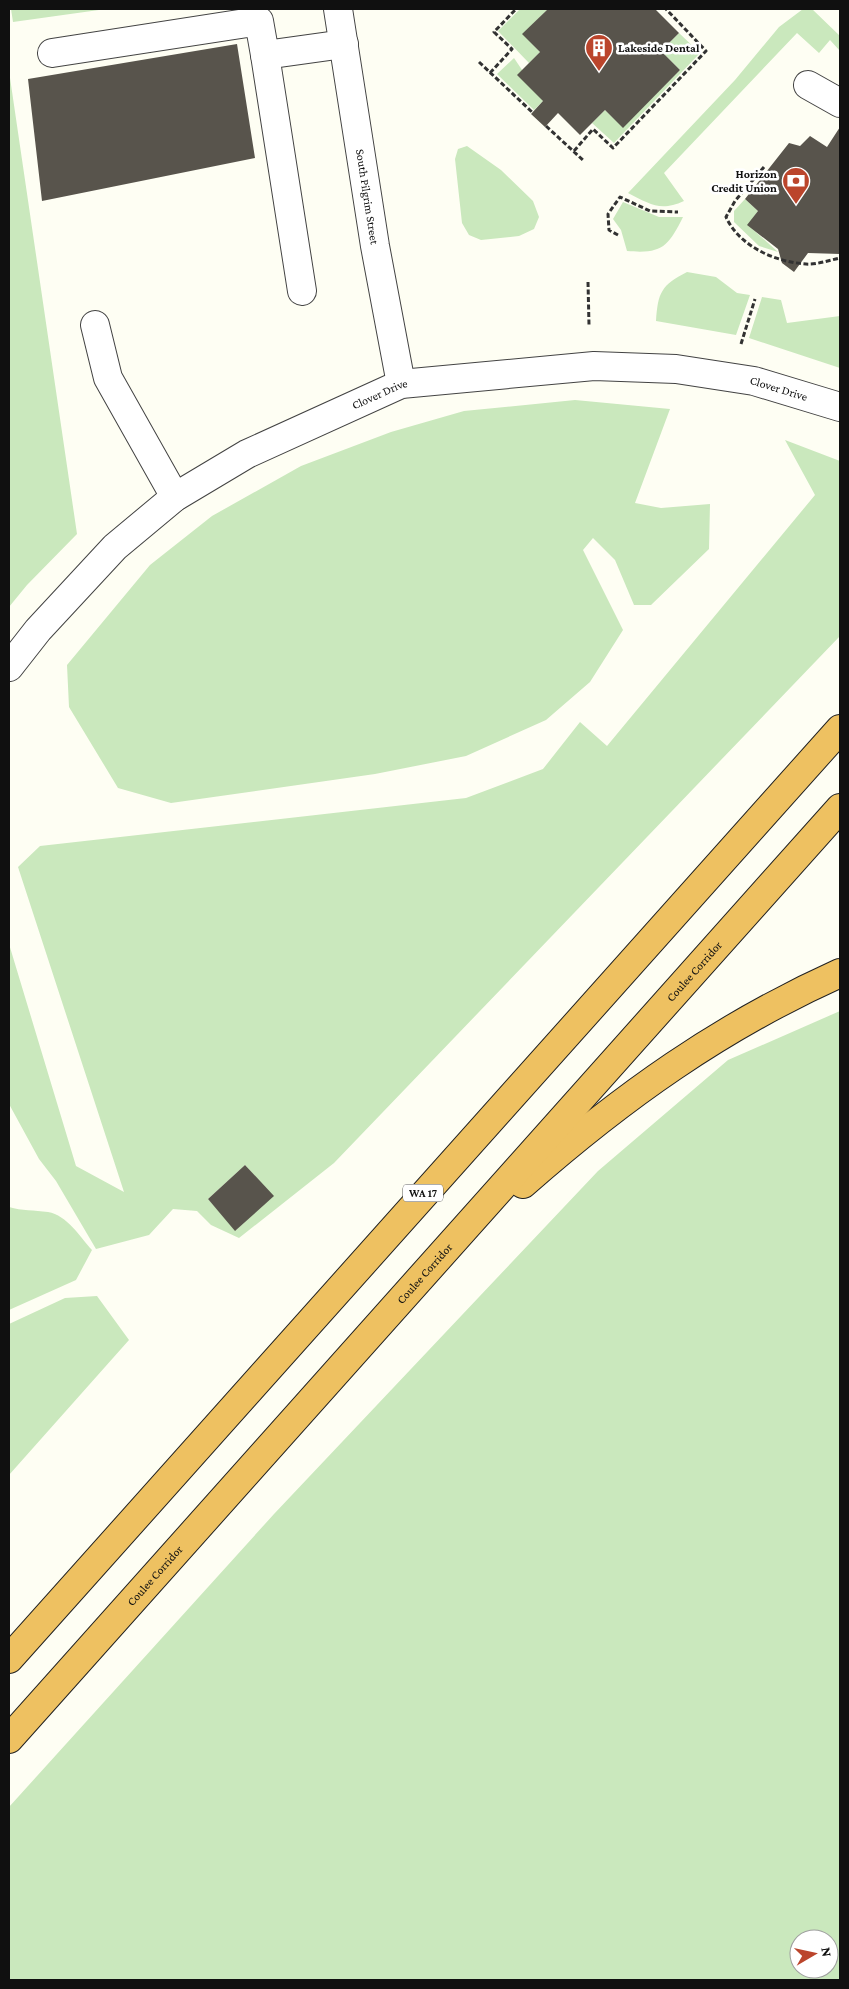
<svg xmlns="http://www.w3.org/2000/svg" width="849" height="1989" font-family="'Crimson Pro',serif">
<rect width="100%" height="100%" fill="#fefef3"/>
<path fill="#cae8bd" fill-rule="evenodd" d="M 11,9 L 106,9 L 13,22 Z
M 520,9 L 548,9 L 523,34 L 540,52 L 529,63 L 498,31 Z
M 803,9 L 812,9 L 840,36 L 840,51 L 830,40 L 819,53 L 797,33 L 664,173 L 684,201 C 660,212 650,204 628,193 L 735,80 L 779,27 Z
M 679,33 L 700,53 L 614,143 L 592,123 L 605,110 L 623,127 L 680,70 L 661,51 Z
M 514,58 L 543,101 L 534,110 L 497,74 Z
M 9,71 L 77,534 L 27,585 L 9,607 Z
M 467,146 L 501,170 L 533,201 L 539,217 L 534,229 L 519,236 L 481,240 L 469,235 L 462,223 L 455,159 L 458,149 Z
M 745,199 L 758,211 L 748,225 L 778,252 L 759,246 L 734,222 L 734,211 Z
M 623,202 L 659,217 L 683,217 C 668,247 662,254 627,251 L 621,230 L 613,219 Z
M 687,272 L 716,277 L 737,293 L 750,295 L 736,335 L 656,321 C 658,293 661,285 687,272 Z
M 762,297 L 781,300 L 787,323 L 840,316 L 840,368 L 749,338 Z
M 575,400 L 670,409 L 635,503 L 661,508 L 710,504 L 709,549 L 651,605 L 634,605 L 615,560 L 593,538 L 583,550 L 623,630 L 590,682 L 546,720 L 466,756 L 375,774 L 171,803 L 118,788 L 69,707 L 67,665 L 150,565 L 212,516 L 301,466 L 391,432 L 464,411 Z
M 785,440 L 840,461 L 840,636 L 334,1163 L 239,1238 L 211,1225 L 197,1211 L 173,1209 L 149,1235 L 96,1249 L 56,1181 L 39,1159 L 9,1104 L 9,944 L 76,1166 L 124,1192 L 18,867 L 40,846 L 466,798 L 543,769 L 580,722 L 607,746 L 815,495 ZM 245,1165 L 273,1196 L 236,1230 L 208,1199 Z
M 840,1011 L 840,1980 L 9,1980 L 9,1807 L 274,1514 L 598,1171 L 728,1060 ZM 799,1939 L 829,1939 L 829,1969 L 799,1969 Z
M 9,1207 C 22,1211 34,1210 48,1212 C 67,1215 80,1237 92,1250 L 76,1280 L 9,1310 Z
M 97,1296 L 129,1340 L 9,1475 L 9,1324 L 65,1298 Z"/>
<path fill="#58544c" d="M 548,9 L 655,9 L 679,33 L 661,51 L 680,70 L 623,128 L 605,110 L 580,135 L 558,113 L 545,127 L 531,114 L 543,101 L 517,75 L 540,52 L 522,34 Z
M 237,44 L 255,158 L 42,201 L 28,79 Z
M 840,127 L 840,254 L 808,253 L 794,272 L 782,263 L 778,249 L 747,225 L 758,211 L 745,199 L 789,143 L 800,146 L 810,136 L 827,147 Z
M 245,1165 L 274,1196 L 235,1231 L 208,1199 Z"/>
<g fill="none" stroke-linecap="round" stroke-linejoin="round">
<defs>
<g id="minor">
<path id="s1" d="M 338,9 L 375,246 L 401,384"/>
<path d="M 52,53 L 259,21 L 265,55 L 344,44"/>
<path d="M 265,55 L 302,291"/>
<path d="M 808,85 L 840,103"/>
<path d="M 95,325 L 108,378 L 175,497"/>
<path id="s2" d="M 9,667 L 38,630 L 115,547 L 175,497 L 247,454 L 401,384 L 594,366 L 676,369 L 754,381 L 840,407"/>
</g>
<g id="highway">
<path d="M 523,1184 C 622,1097 720,1027 840,973"/>
<path d="M 9,1659 L 840,729"/>
<path id="s3" d="M 9,1739 L 840,808"/>
</g>
</defs>
<use href="#minor" stroke="#434343" stroke-width="30"/>
<use href="#highway" stroke="#212121" stroke-width="30"/>
<path stroke="#323232" stroke-width="3" stroke-dasharray="5 2.5" stroke-linecap="butt" d="M 479,62 L 532,112
M 490,73 L 512,49 L 494,32 L 516,9
M 546,126 L 584,161
M 574,151 L 593,129 L 613,148 L 706,51 L 666,9
M 764,167 L 735,201 L 726,217 C 739,246 775,262 806,264 C 816,265 830,260 840,258
M 618,235 L 609,230 L 608,214 L 620,197 L 650,211 L 678,212
M 588,282 L 589,325
M 741,344 L 755,299"/>
<use href="#minor" stroke="#fff" stroke-width="28"/>
<use href="#highway" stroke="#eec161" stroke-width="28"/>
</g>
<defs>
<symbol id="building-pin" viewBox="-11 -11 22 30"><path d="M0 17L-7.5 6A9.5 9.5 0 1 1 7.5 6Z" fill="#bb452c" stroke="#fff"/><path d="M-4-6H4V6H1V3H-1V6H-4ZM-2.5-4.3h1.7v1.8h-1.7ZM.8-4.3h1.7v1.8H.8ZM-2.5-1h1.7V.8h-1.7ZM.8-1h1.7V.8H.8Z" fill="#fff"/></symbol>
<symbol id="bank-pin" viewBox="-11 -11 22 30"><path d="M0 17L-7.5 6A9.5 9.5 0 1 1 7.5 6Z" fill="#bb452c" stroke="#fff"/><path d="M-6-4H6V4H-6ZM0-2.3a2.3 2.3 0 1 0 0 4.6a2.3 2.3 0 1 0 0-4.6Z" fill="#fff"/></symbol>
</defs>
<g fill-rule="evenodd">
<use href="#building-pin" x="583" y="32" width="32" height="43"/>
<use href="#bank-pin" x="780" y="165" width="32" height="43"/>
</g>
<g text-anchor="middle" stroke-width="5" stroke-linejoin="round" paint-order="stroke">
<rect fill="#fff" stroke="#585858" stroke-width="1" x="403" y="1184.5" width="40" height="17" rx="4"/>
<g font-size="11" font-weight="bold" fill="#101010">
<text x="423" y="1197">WA 17</text>
</g>
<g font-size="12" font-weight="bold" fill="#101010" stroke="#fff" text-anchor="start">
<text x="618" y="52">Lakeside Dental</text>
<text x="777" y="178" text-anchor="end">Horizon<tspan x="777" dy="14">Credit Union</tspan></text>
</g>
<g font-size="12" fill="#101010" stroke="#fff">
<text dy="4" stroke="none"><textPath href="#s1" startOffset="190">South Pilgrim Street</textPath></text>
<text dy="4" stroke="none"><textPath href="#s2" startOffset="872">Clover Drive</textPath></text>
<text dy="4" stroke="none"><textPath href="#s2" startOffset="468">Clover Drive</textPath></text>
<text dy="4" stroke="none"><textPath href="#s3" startOffset="1029">Coulee Corridor</textPath></text>
<text dy="4" stroke="none"><textPath href="#s3" startOffset="624">Coulee Corridor</textPath></text>
<text dy="4" stroke="none"><textPath href="#s3" startOffset="219">Coulee Corridor</textPath></text>
</g>
</g>
<rect width="849" height="1989" fill="none" stroke="#101010" stroke-width="20"/>
<g transform="translate(814 1954) rotate(81)"><circle r="24" fill="#ffffff" stroke="#9f9f9f"/>
<path d="M0-4L9 19L0 12L-9 19Z" fill="#bb452c"/>
<text y="-8" font-size="14" font-weight="bold" text-anchor="middle" fill="#101010">N</text>
</g>
</svg>
